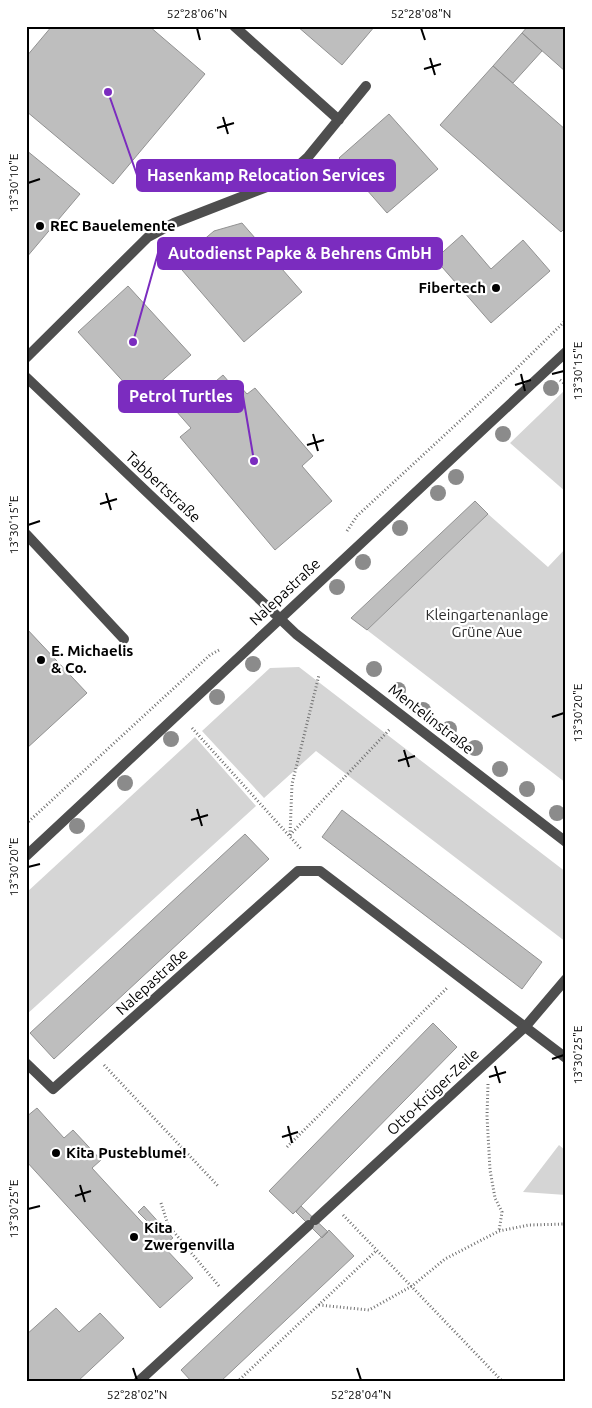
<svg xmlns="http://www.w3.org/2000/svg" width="592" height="1408" font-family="Ubuntu,sans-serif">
<rect width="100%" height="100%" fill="#fff"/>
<path fill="#d5d5d5" d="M 566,389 L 566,492 L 510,443 Z
M 488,514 L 548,567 L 566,548 L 566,783 L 367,630 Z
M 299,667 L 566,872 L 566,942 L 316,751 L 264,798 L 202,731 L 270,668 Z
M 195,737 L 256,806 L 26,1015 L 26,893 Z
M 559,1145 L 566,1151 L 566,1195 L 523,1192 Z"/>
<path fill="#bebebe" stroke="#929292" d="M 52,26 L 149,26 L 205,74 L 113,184 L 26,111 L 26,57 Z
M 297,26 L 375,26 L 342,65 Z
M 528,26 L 566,26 L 566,72 L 522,33 Z
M 522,33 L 542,51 L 513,83 L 493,66 Z
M 493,66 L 566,130 L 566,227 L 561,232 L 440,125 Z
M 389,114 L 438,169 L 387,213 L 339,158 Z
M 26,150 L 80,194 L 26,258 Z
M 242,223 L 302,292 L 244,342 L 176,263 L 214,231 Z
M 462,235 L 491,269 L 523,240 L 550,271 L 491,323 L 435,259 Z
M 128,286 L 191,355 L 140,400 L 78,332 Z
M 223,375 L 235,389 L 239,385 L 247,394 L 255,388 L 313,456 L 302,466 L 332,501 L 275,550 L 180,437 L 191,428 L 176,411 L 190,398 L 194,400 Z
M 475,501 L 488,514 L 367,630 L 351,618 Z
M 26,628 L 87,693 L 26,749 Z
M 342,810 L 542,962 L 522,989 L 322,837 Z
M 245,834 L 269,859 L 54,1059 L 30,1033 Z
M 433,1023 L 457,1047 L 293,1214 L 269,1191 Z
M 37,1108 L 64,1138 L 73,1130 L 101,1160 L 92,1168 L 149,1230 L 153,1227 L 138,1212 L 144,1206 L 173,1238 L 163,1246 L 193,1278 L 160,1308 L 26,1161 L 26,1117 Z
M 301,1206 L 328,1232 L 322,1238 L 296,1212 Z
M 329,1230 L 354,1256 L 220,1382 L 192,1382 L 181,1370 Z
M 56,1308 L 79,1332 L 100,1313 L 124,1338 L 77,1382 L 26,1382 L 26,1335 Z"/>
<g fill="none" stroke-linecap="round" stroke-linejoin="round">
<path stroke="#707070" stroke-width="3" stroke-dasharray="1 2.5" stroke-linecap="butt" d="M 560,380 L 566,385
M 347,531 L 357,516 L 514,371 L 566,320
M 192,728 L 302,850
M 26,824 L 210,655 L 221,649
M 290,835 L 292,784 L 319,675
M 290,835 L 390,729
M 104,1065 L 219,1187
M 488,1084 L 487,1116 L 490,1170 L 495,1198 L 502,1212 L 499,1231
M 287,1147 L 447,988
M 161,1203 L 168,1225 L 219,1286
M 343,1215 L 503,1382
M 319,1305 L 369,1310 L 412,1286 L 445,1259 L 499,1231 L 529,1225 L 566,1224
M 237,1382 L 377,1250"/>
<path stroke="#4e4e4e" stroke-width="10" d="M 234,26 L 339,120
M 26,358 L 148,237 L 174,223 L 272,185 L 289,174 L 308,157 L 366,86
M 26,534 L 124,639
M 26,1063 L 53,1089 L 298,871 L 320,871 L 566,1058"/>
<path stroke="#4e4e4e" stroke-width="10" d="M 26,377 L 296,634 L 566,842
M 26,856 L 566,352
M 315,1220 L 526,1026 L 566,979
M 138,1382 L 309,1225"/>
</g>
<g fill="#8b8b8b">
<circle cx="551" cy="388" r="8"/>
<circle cx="503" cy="434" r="8"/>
<circle cx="456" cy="477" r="8"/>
<circle cx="438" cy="493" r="8"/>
<circle cx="400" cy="528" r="8"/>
<circle cx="363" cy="562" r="8"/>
<circle cx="337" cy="587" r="8"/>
<circle cx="253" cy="664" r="8"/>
<circle cx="374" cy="669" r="8"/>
<circle cx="398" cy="690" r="8"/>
<circle cx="217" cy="697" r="8"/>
<circle cx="423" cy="710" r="8"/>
<circle cx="449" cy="729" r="8"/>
<circle cx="171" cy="739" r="8"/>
<circle cx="475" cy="748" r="8"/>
<circle cx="500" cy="769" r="8"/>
<circle cx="125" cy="783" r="8"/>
<circle cx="527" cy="789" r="8"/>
<circle cx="557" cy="813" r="8"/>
<circle cx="77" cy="826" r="8"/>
</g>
<path fill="none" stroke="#000" stroke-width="2" d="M 197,28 L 200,40M 421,28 L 425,40M 430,58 L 435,75M 424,69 L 441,64M 223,117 L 228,134M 217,128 L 234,123M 28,183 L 40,179M 521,374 L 525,391M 552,374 L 564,371M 515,385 L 531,380M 313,434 L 318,451M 307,445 L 324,440M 106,493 L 111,510M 100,504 L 117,499M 28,525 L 40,521M 552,717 L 564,713M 404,750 L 409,767M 398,761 L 415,756M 197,809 L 202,826M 191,820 L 208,815M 28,867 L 40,864M 552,1059 L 564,1055M 495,1066 L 500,1083M 489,1077 L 506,1072M 288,1126 L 292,1143M 282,1137 L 298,1132M 80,1185 L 85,1202M 75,1196 L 91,1191M 28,1209 L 40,1206M 133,1368 L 137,1380M 357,1368 L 361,1380"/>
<g fill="#000" stroke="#fff" stroke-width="2">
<circle cx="40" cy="226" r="5"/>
<circle cx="496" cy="288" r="5"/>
<circle cx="41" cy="660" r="5"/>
<circle cx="56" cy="1153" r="5"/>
<circle cx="134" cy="1237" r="5"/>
</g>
<g text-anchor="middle" stroke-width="4.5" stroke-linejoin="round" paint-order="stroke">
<g font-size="15" font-weight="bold" fill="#000" stroke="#fff" text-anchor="start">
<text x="50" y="231">REC Bauelemente</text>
<text x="486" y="293" text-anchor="end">Fibertech</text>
<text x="51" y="656">E. Michaelis<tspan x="51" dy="17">&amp; Co.</tspan></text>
<text x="66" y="1158">Kita Pusteblume!</text>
<text x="144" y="1233">Kita<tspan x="144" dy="17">Zwergenvilla</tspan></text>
</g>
<g font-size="15" fill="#000" stroke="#fff">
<text transform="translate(163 487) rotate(43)" y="5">Tabbertstraße</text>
<text transform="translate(285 592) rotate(-43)" y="5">Nalepastraße</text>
<text transform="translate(431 719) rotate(38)" y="5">Mentelinstraße</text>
<text transform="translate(152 982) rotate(-42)" y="5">Nalepastraße</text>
<text transform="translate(433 1092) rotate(-43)" y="5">Otto-Krüger-Zeile</text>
</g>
<g font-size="15" fill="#2c2c2c" stroke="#fff">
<text x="487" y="620">Kleingartenanlage<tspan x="487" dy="17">Grüne Aue</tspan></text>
</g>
</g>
<path fill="none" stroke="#7b2cbf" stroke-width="2" d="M108 92L137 175M133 342L158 253M254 461L243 396"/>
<g fill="#7b2cbf" stroke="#fff" stroke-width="2">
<circle cx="108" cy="92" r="5"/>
<circle cx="133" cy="342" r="5"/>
<circle cx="254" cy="461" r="5"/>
</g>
<g fill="#7b2cbf" stroke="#7b2cbf" stroke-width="2">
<rect x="137" y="160" width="258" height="31" rx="5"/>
<rect x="158" y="238" width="284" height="31" rx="5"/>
<rect x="119" y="381" width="124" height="31" rx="5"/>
</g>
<g font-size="16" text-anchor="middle" font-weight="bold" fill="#fff">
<text x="266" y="181">Hasenkamp Relocation Services</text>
<text x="300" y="259">Autodienst Papke &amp; Behrens GmbH</text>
<text x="181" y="402">Petrol Turtles</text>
</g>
<rect width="592" height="1408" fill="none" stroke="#ffffff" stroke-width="55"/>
<rect x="28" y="28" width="536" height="1352" fill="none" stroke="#000" stroke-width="2"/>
<g font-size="12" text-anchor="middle" fill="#000">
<text x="197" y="18">52°28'06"N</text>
<text x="421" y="18">52°28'08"N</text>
<text transform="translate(14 183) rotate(-90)" y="4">13°30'10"E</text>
<text transform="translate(578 371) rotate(-90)" y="4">13°30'15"E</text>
<text transform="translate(14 525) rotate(-90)" y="4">13°30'15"E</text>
<text transform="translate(578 713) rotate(-90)" y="4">13°30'20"E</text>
<text transform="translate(14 867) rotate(-90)" y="4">13°30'20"E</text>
<text transform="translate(578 1055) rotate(-90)" y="4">13°30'25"E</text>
<text transform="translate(14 1209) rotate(-90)" y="4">13°30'25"E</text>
<text x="137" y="1399">52°28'02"N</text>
<text x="361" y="1399">52°28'04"N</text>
</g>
</svg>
